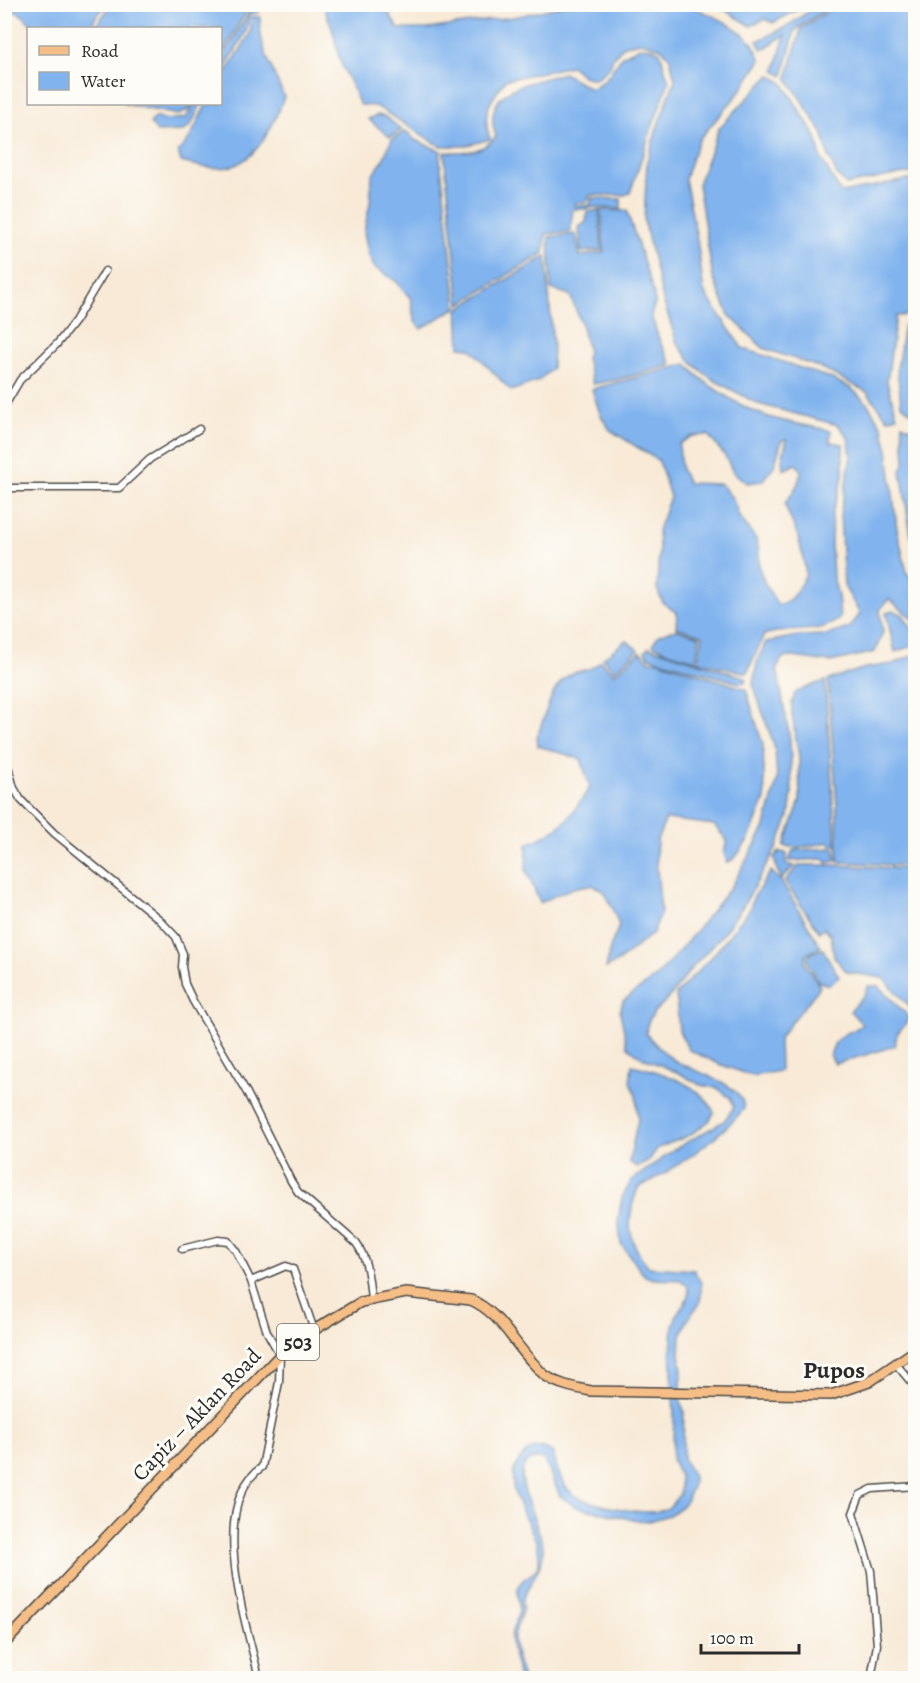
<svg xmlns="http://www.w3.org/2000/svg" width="920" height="1683" font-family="Alegreya,serif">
<rect width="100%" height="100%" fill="#fdfcf7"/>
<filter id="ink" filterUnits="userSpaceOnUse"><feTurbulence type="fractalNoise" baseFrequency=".0167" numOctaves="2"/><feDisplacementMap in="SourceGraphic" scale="12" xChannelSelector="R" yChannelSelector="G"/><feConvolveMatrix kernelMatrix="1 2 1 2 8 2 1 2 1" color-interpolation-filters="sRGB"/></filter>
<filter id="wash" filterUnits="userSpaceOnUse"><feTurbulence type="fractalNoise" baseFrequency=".008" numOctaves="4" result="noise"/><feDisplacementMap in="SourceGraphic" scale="24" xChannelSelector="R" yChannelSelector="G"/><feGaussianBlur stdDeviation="1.35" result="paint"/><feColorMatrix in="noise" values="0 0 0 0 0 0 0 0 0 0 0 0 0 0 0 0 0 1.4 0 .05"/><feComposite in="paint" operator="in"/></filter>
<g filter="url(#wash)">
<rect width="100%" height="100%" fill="#f8ead7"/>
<path fill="#81b4ee" stroke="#56708c" stroke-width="1.5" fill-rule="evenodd" d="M 819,4 L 833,5 L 795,30 L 783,76 L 775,71 L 785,35 L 762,50 L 757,41 L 786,27 Z
M 4,5 L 5,4 L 107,5 L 97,15 L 90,28 L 35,28 L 22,15 L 5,7 Z
M 111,5 L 111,4 L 250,5 L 221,55 L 220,28 L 94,28 Z
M 253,5 L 259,5 L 259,13 L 256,12 L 250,15 L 246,32 L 221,75 L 221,60 Z
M 323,5 L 397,5 L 389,14 L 399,29 L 427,29 L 519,16 L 566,5 L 688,5 C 710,14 737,25 752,43 C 756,48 758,55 761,60 L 739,93 L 700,138 L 692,157 L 685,179 L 697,239 L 704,292 L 742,348 L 830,378 L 851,388 L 867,403 L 882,426 L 888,450 L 897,529 L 907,573 L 915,585 L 915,621 L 889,599 L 880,610 L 883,632 L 875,652 L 830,662 L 793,657 L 782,658 L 777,669 L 790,739 L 792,793 L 789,817 L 777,847 L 743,906 L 722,935 L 691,969 L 668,999 L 654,1012 L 648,1022 L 646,1034 C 655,1044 663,1053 674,1060 C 693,1072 744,1083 744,1109 C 719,1138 673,1171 638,1188 C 626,1219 626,1241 649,1267 L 694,1270 L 701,1283 L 701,1296 L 699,1305 L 689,1317 L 681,1335 L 680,1354 L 682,1372 L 680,1399 L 684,1411 L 683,1458 L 693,1476 L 693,1484 L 686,1501 L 678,1510 L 669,1515 L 650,1521 L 640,1521 L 576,1507 L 560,1496 L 544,1459 C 496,1454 542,1527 543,1547 C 544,1564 535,1575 528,1589 C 526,1593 522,1598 522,1602 C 521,1610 525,1603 522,1611 C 520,1620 515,1628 514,1638 C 513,1651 520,1665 523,1678 L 518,1678 C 518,1665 510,1651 511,1638 C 511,1629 517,1620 519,1611 C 520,1604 516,1596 518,1589 C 520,1576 538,1576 539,1561 C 541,1526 494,1490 521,1458 C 524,1455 528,1451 532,1449 C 539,1446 547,1448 553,1453 C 557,1467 560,1484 573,1494 C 587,1505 653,1518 668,1508 C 672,1505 676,1498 680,1494 L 680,1478 L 672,1459 L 674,1418 L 671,1351 L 673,1326 L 677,1314 L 686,1301 L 689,1292 L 687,1285 L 680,1280 C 668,1278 653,1283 643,1274 L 621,1244 L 618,1219 L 622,1198 L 631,1181 L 675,1149 L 724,1121 L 734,1107 L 730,1098 L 717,1088 L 700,1085 L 679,1073 L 641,1057 L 627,1046 L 620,1012 L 623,1001 L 658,975 L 692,936 L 733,884 L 765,827 L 777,780 L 775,749 L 753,684 L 758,659 L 766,642 L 798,636 L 826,635 L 849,628 L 860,614 L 844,586 L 840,515 L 851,456 L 848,437 L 838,425 L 758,404 L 712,379 L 693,364 L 677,343 L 663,300 L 644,221 L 647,161 L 658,125 L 675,80 L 670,58 L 661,48 L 641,42 L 625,45 L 614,56 L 609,68 L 595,79 L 583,76 L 571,66 L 505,80 C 490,103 481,110 490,139 L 465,146 L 440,146 L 376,106 L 360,105 L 340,61 L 333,31 Z
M 457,5 L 457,4 L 519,5 L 458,16 Z
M 709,5 L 807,4 L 807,5 L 773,23 L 765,19 L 751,26 L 725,10 Z
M 837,5 L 915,5 L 915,174 L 905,173 L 846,185 L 837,175 L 829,157 L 822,132 L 787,78 L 801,29 Z
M 255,16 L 260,17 C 258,45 274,72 284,97 C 274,123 258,161 228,167 C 213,170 196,166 181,162 L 178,151 C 193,140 197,119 207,104 L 220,104 L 221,81 L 250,34 L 252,18 Z
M 640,47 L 652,48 L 660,52 L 669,82 L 651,130 L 630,193 L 624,195 L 590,195 L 587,202 L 576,203 L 576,206 L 588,205 L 588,209 L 573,209 L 570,232 L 546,234 L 544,253 L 460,304 L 444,152 C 465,152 482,154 496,136 C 479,87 532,83 564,73 L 591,89 L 606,79 L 622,56 Z
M 770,75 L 783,83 L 816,137 L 821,158 L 841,193 L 906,180 L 915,180 L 915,315 L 896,316 L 887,382 L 897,416 L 888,419 L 867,392 L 821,368 L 763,348 L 729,315 L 713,278 L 698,184 L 719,128 Z
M 124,104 L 192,104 L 187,111 L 178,115 Z
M 194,104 L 201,104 L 191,125 L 183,131 L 157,132 L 150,123 L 156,117 L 164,120 L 186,118 Z
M 378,115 L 386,117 L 402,130 L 390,137 L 368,119 Z
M 406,131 L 415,140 L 441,151 L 440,158 L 457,307 L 421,329 L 414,320 L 411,299 L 396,281 L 374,267 L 368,254 L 364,232 L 370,203 L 372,176 L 382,162 L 392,139 Z
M 591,198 L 621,199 L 621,209 L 590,207 Z
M 599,210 L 602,250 L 581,252 L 579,227 L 586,222 L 587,212 Z
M 601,210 L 627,211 L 653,291 L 655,303 L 651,315 L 660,342 L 672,365 L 616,380 L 593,384 L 586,358 L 588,352 L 581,323 L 570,295 L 551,289 L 549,237 L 576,234 L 580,256 L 604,252 Z
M 546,256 L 553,345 L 552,369 L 538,381 L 511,391 L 470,348 L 460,347 L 458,309 Z
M 915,324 L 916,324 L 915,416 L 901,404 L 897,368 L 904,325 Z
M 687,364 C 701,383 740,406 763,415 C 784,423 809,425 831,431 L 830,442 L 843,444 L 843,477 L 832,514 L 831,543 L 833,577 L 838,596 L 840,618 C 821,636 788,626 764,635 L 747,673 L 698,661 L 703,635 L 676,627 L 677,613 L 663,603 L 657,589 L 659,548 L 658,530 L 670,497 L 659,461 L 610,430 L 600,414 L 592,389 ZM 708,435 L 725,456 L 733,472 L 747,483 L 762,481 L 774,466 L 782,440 L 787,439 L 782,459 L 783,470 L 796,464 L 801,470 C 800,483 793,493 785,503 C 787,513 792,521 796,531 C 801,544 803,560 806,574 C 799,587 793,602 778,605 L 765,584 L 759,567 L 759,551 L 756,539 L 739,516 L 733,499 L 721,484 L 688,483 L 681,469 L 679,444 L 692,436 Z
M 902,424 L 915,430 L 915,549 L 910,530 L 901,471 L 905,461 Z
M 893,610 L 903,615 L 915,633 L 915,645 L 895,652 L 886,613 Z
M 676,629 L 700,636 L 696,660 L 668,652 L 653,645 L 658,635 Z
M 626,640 L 638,650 L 614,671 L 603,658 Z
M 649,647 L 741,676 L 746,678 L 745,682 L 739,683 L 649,657 L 645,652 Z
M 640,652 L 650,661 L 658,661 L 746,689 L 763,745 L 765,799 L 749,839 L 735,858 L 727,863 L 724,853 L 727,840 L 714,825 L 666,819 L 657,840 L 656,858 L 661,912 L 653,933 L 619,961 L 606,968 L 611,945 L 619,926 C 615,915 611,900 603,891 C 589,876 555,896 540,903 L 526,870 L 527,844 C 563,830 570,818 590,787 L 581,759 L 538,746 L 537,737 C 545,717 551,684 571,674 C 583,668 588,673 601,661 L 614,674 Z
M 913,655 L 916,663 L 915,866 L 838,862 L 837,806 L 828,680 L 865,668 L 893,664 Z
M 825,681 L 836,845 L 831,846 L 829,842 C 814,845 800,849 784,846 L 800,801 L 799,757 L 792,715 L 792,703 L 795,693 L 813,685 Z
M 835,848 L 836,861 L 827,863 L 825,859 L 789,861 L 793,850 Z
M 779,852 L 787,853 L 786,864 L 794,866 L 782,879 L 777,870 L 774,857 Z
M 799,865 L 833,865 L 915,869 L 915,1003 L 910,1007 L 883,978 L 847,972 L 834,957 L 831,935 L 824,928 L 819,932 L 785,881 Z
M 771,871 L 782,882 L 821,947 L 807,954 L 804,961 L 820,987 L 779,1038 L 780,1071 L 752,1076 L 719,1064 L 689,1050 L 679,1031 L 676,994 L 715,953 L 750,909 L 753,898 Z
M 823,949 L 839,977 L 829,985 L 819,982 L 807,960 L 810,954 Z
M 868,986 L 878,986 L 910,1018 L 897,1034 L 895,1046 L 835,1064 L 830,1055 C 832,1050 834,1044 837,1040 C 843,1032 855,1032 862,1024 L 850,1011 L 864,995 Z
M 632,1065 C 659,1071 704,1085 714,1113 L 709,1121 L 690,1135 L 658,1148 L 649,1160 L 637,1167 L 629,1162 L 638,1119 L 636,1095 L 630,1081 Z"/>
</g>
<g filter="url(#ink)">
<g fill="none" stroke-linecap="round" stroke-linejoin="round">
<defs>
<path id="street" d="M 4,407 L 20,380 L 57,344 L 75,321 L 105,271
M 4,488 L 119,488 L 150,459 L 199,429
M 4,752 L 14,788 L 21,800 L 54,833 L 159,919 L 176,937 L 183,954 L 182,967 L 185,984 L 193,1001 L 247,1093 L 291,1181 L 298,1192 L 356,1243 C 368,1259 369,1280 371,1299
M 182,1249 L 218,1240 L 228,1241 L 236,1251 L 251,1281 L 267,1332 L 280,1355 L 279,1382 L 262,1467 C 206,1506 247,1625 259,1678
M 251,1281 L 286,1266 L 293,1269 L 314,1330
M 896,1364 L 916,1388
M 871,1678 L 877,1645 L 871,1571 L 853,1513 L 860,1495 L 872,1489 L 916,1486"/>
<path id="primary" d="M 4,1644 L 280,1355 L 314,1330 L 361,1302 L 406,1293 L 471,1300 C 499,1312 512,1341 533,1363 C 537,1367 541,1373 546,1376 C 559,1385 576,1388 591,1391 L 831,1395 L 869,1382 L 916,1350"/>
</defs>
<use href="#street" stroke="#4a4845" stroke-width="9"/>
<use href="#primary" stroke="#4a4845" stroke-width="12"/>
<use href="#street" stroke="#fff" stroke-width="6"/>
<use href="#primary" stroke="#f6be87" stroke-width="9"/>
</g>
</g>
<g text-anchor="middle" stroke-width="6" stroke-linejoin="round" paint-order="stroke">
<rect fill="#fdfcf7" stroke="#6a6a68" stroke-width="1.5" x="277" y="1324" width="42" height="36" rx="4.5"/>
<g font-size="21" font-weight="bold" fill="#2b2b2b">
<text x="298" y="1349">503</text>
</g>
<g font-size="22" fill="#2b2b2b" stroke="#fdfcf7">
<text transform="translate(196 1414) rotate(-46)" y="8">Capiz – Aklan Road</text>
</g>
<g font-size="24" font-weight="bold" fill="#2b2b2b" stroke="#fdfcf7">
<text x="834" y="1378">Pupos</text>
</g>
</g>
<rect width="920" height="1683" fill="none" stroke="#fdfcf7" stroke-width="24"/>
<rect x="27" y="27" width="195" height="78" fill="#fdfcf7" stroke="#a9a8a5" stroke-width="1.5"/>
<rect x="39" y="46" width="30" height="9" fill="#f6be87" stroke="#a9a8a5" stroke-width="1.5"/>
<text x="81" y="57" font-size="18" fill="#2b2b2b">Road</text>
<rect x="39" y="72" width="30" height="18" fill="#81b4ee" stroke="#a9a8a5" stroke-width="1.5"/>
<text x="81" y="87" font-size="18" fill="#2b2b2b">Water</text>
<path d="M701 1644v9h98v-9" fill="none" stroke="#2b2b2b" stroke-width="3"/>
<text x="710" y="1644" font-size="18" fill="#2b2b2b" stroke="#fdfcf7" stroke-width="4.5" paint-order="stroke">100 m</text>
</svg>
